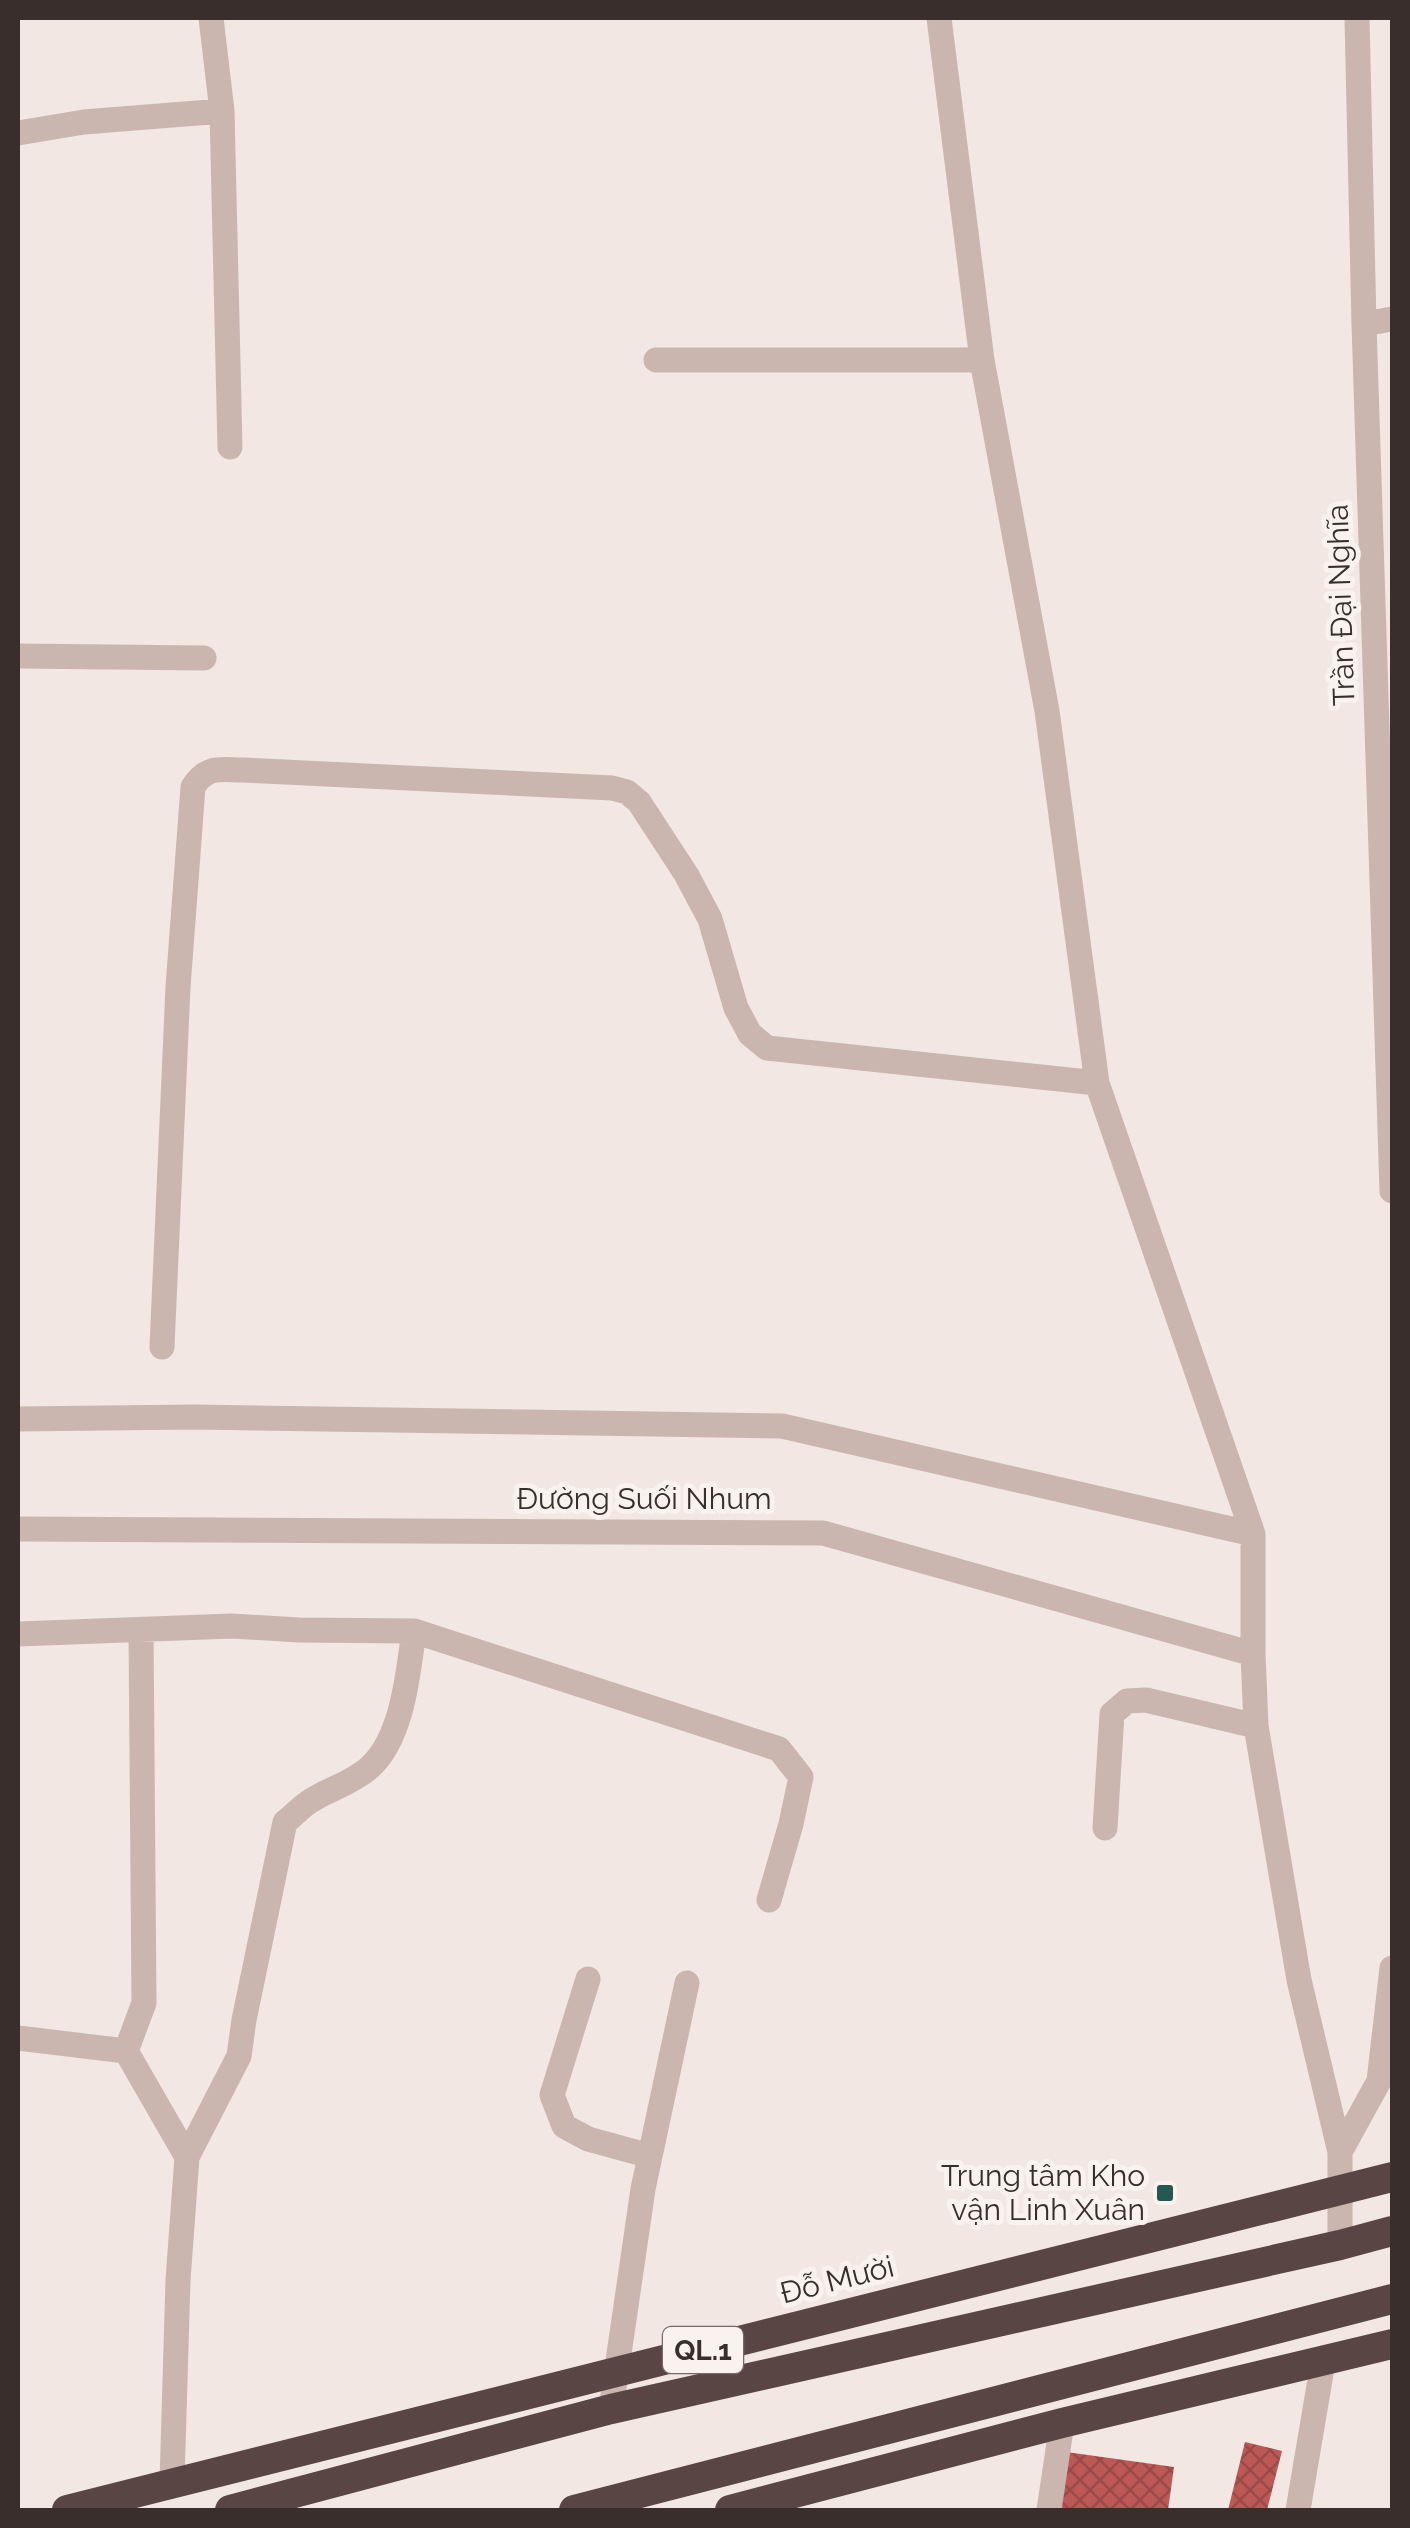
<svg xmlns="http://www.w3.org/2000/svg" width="1410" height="2528" font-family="Raleway,sans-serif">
<defs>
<pattern id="building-cross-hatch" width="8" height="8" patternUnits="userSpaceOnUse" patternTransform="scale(2.5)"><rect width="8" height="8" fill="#bc5956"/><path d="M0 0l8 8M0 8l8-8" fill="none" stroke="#9a4a47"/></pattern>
</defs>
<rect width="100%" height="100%" fill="#f2e7e2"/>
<path fill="url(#building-cross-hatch)" d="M 1245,2442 L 1282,2451 L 1267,2510 L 1228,2510 Z
M 1059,2451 L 1174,2467 L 1168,2510 L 1050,2510 Z"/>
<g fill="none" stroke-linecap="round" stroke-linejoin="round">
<path stroke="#cab5af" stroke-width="25" d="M 211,18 L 222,111 L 230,447
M 939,18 L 982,360 L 1047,711 L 1097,1083 L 1253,1534 L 1253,1654 L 1256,1726 L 1299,1980 L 1340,2152
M 1357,18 L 1364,324 L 1392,1191
M 18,133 L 84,122 L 222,111
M 1364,324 L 1392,319
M 656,360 L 982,360
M 18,656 L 204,658
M 162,1347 L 178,987 L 193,787 C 207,765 220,770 243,770 L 612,788 L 627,792 L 639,802 L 686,874 L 710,919 L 736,1008 L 750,1034 L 767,1048 L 1097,1083
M 18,1419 L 195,1417 L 782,1426 L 1253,1534
M 18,1529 L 823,1533 L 1253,1654
M 141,1630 L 144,2003 L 126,2051 L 187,2157
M 414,1631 L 779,1749 L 801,1777 L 791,1824 L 769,1900
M 18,1634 L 232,1626 L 299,1630 L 414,1631 C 408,1673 403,1738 369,1768 C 349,1785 328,1789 309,1802 C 300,1808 293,1816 285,1822 L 244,2020 L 239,2056 L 187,2157 L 178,2280 L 172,2482
M 1105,1828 L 1112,1714 L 1127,1701 L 1146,1700 L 1256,1726
M 588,1979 L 552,2095 L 564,2126 L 588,2139 L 650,2156
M 18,2038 L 126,2051
M 1340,2245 L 1340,2152 L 1379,2081 L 1392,1968
M 611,2409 L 643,2189 L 687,1983
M 1049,2510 L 1062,2423
M 1298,2510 L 1323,2362"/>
<path stroke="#594644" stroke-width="30" d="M 67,2510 L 1392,2177
M 230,2510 L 611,2409 L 1340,2245 L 1392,2231
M 574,2510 L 1392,2299
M 730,2510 L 1062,2423 L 1392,2344"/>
</g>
<rect fill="#255850" stroke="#faf2ef" stroke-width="4" x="1155" y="2183" width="20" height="20" rx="5"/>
<g text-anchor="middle" stroke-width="10" stroke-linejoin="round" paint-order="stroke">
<rect fill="#faf2ef" stroke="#736966" stroke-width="2.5" x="663" y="2327" width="80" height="46" rx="8"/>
<g font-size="28" font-weight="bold" fill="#392e2c">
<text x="703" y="2360">QL.1</text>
</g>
<g font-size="30" fill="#392e2c" stroke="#faf2ef">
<text transform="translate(1341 605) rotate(-92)" y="10">Trần Đại Nghĩa</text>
<text x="644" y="1509">Đường Suối Nhum</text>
<text transform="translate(837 2280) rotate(-14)" y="10">Đỗ Mười</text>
</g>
<g font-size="30" fill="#392e2c" stroke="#faf2ef" text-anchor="end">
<text x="1145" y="2186">Trung tâm Kho<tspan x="1145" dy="34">vận Linh Xuân</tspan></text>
</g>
</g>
<rect width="1410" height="2528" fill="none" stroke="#392e2c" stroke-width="40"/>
</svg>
